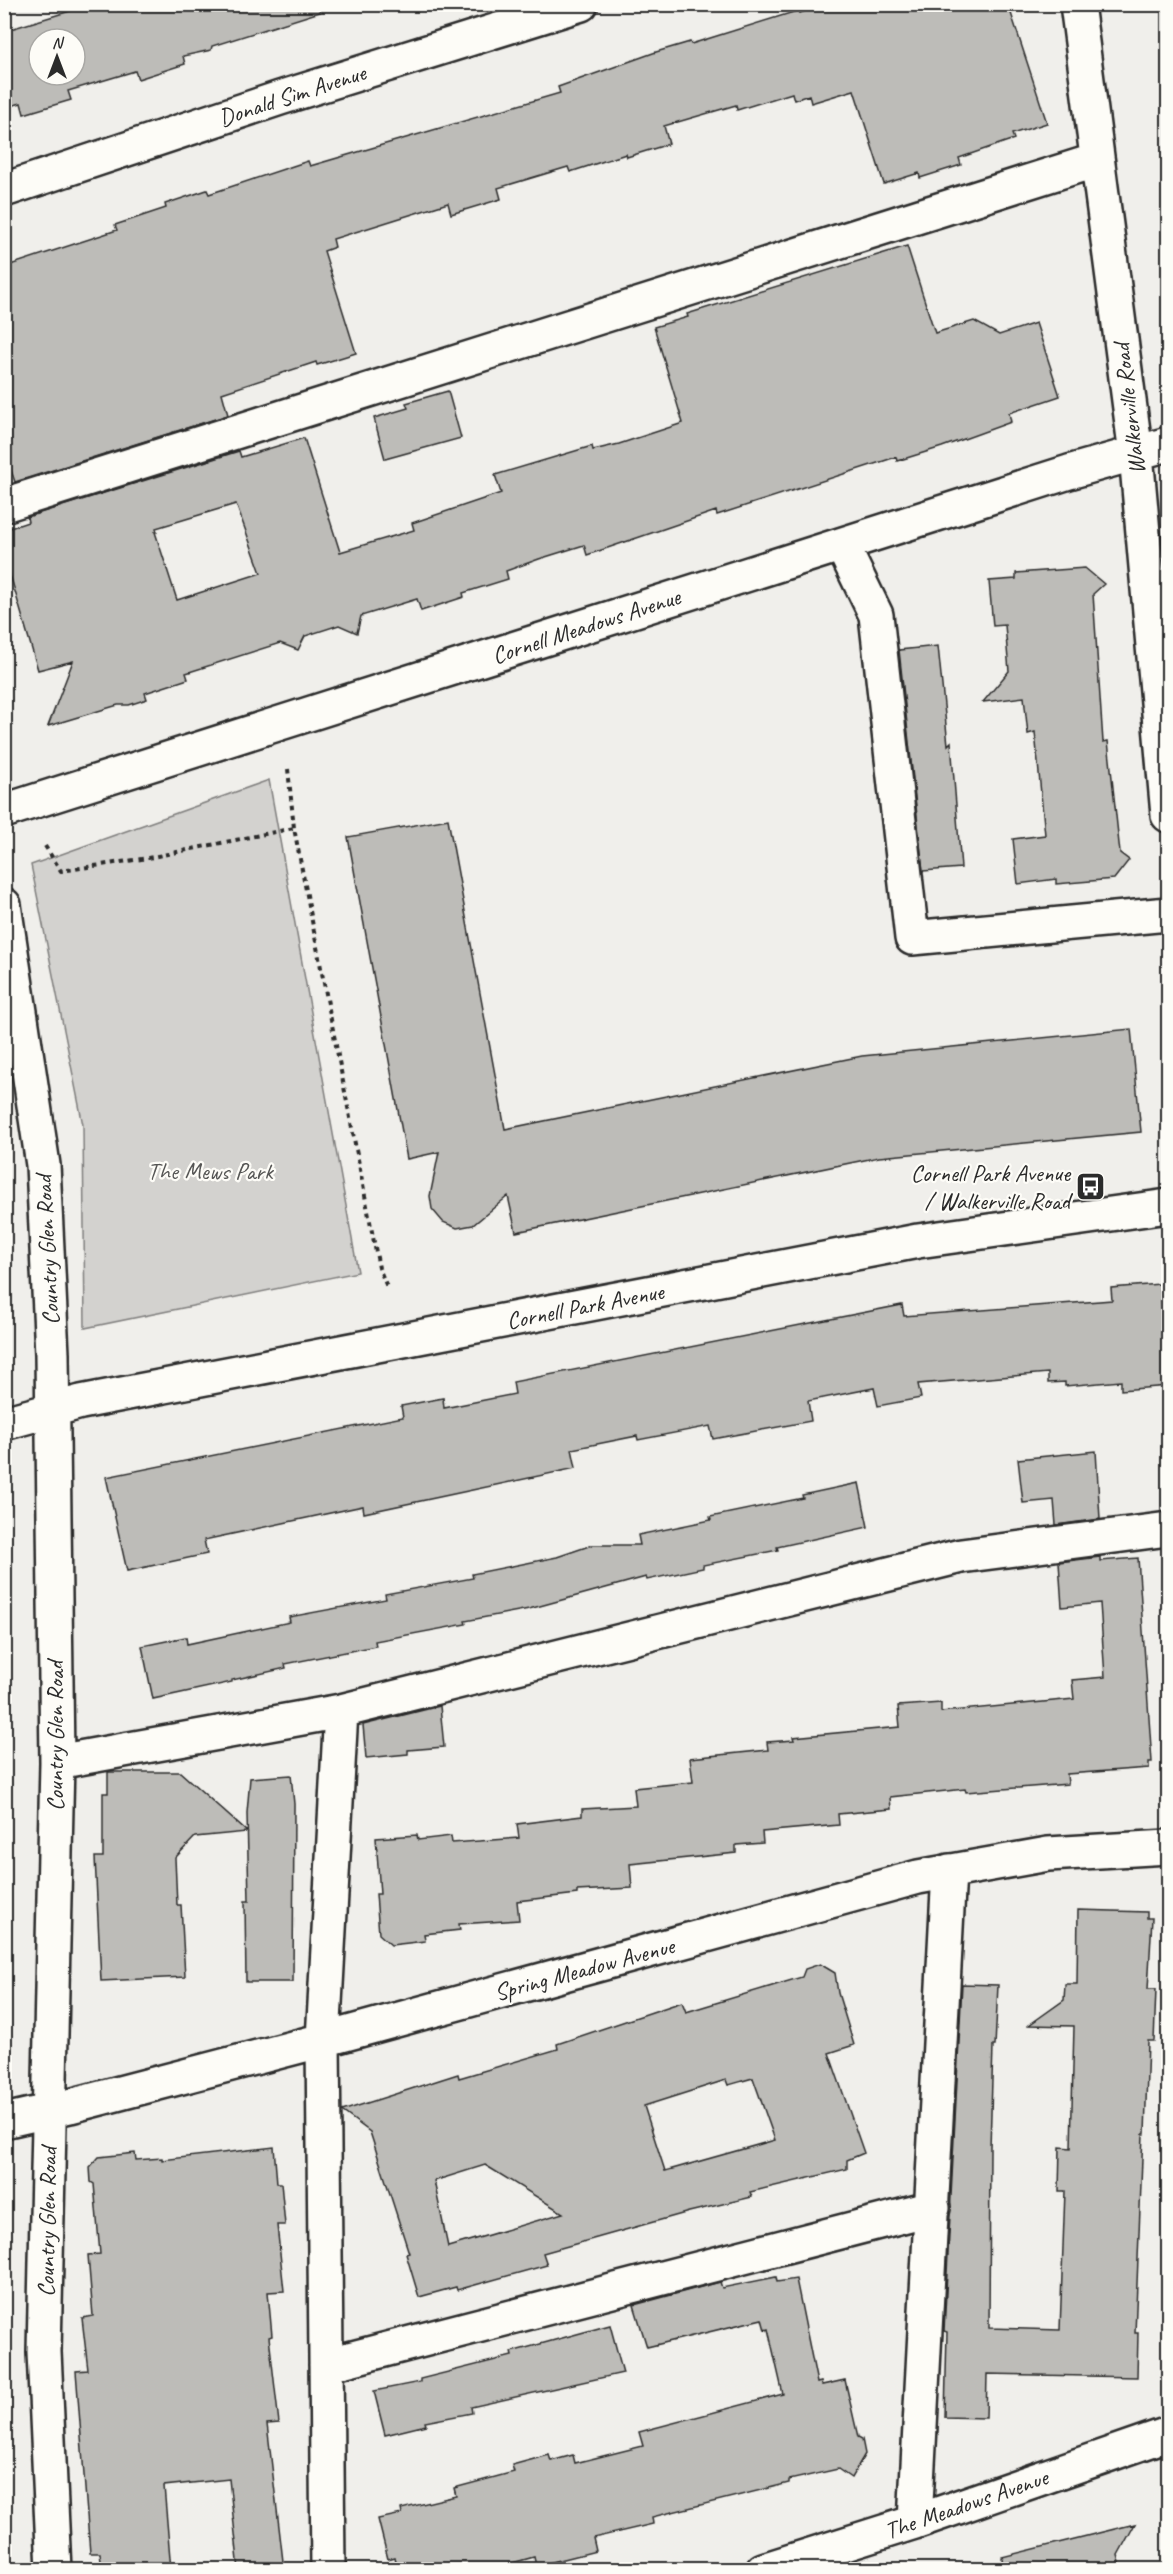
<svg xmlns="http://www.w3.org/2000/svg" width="1173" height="2574" font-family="Caveat,sans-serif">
<rect width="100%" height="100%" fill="#f0efeb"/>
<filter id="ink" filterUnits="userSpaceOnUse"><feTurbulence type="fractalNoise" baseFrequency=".0167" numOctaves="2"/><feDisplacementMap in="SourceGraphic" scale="12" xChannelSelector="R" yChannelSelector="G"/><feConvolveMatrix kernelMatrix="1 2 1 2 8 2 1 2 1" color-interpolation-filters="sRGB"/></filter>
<g filter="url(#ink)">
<path fill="#d3d2cf" stroke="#7f7e7d" stroke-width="1.5" d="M 269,780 L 358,1272 L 85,1328 L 83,1125 L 31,865 Z"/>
<path fill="#bdbcb8" stroke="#2b2b2b" stroke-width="1.5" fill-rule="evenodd" d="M 67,4 L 318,4 L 320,12 L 212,46 L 211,50 L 183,56 L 185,64 L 138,79 L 135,71 L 68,91 L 71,100 L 24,114 L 21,103 L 4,108 L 4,31 L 70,11 ZM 39,39 L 75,39 L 75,75 L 39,75 Z
M 827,4 L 1008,4 L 1047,123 L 1012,134 L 1014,139 L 959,158 L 961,165 L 920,178 L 919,173 L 884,184 L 854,90 L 811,103 L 809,95 L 794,100 L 792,93 L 737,110 L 736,105 L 664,126 L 669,144 L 627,157 L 626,154 L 570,172 L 568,167 L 498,188 L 501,199 L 451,214 L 448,203 L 333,239 L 335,247 L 324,251 L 356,353 L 317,365 L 316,362 L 222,393 L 228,415 L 15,482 L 4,450 L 4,267 L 117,230 L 115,225 L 166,208 L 165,204 L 207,190 L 209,194 L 308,161 L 310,166 L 560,93 L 558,87 L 656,52 L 690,42 L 691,44 L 800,10 L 800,13 Z
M 907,246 L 935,333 L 974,321 L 999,335 L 1036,323 L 1060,396 L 1009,413 L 1011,422 L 942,447 L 897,461 L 896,457 L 717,515 L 716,511 L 587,555 L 584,545 L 539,559 L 506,571 L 508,579 L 463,593 L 464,597 L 421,611 L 417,599 L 361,616 L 357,633 L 339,625 L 305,636 L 298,650 L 280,643 L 186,673 L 188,679 L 145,693 L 147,699 L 129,705 L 118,705 L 48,726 L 73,661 L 38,670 L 4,554 L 4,530 L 28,522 L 27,517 L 239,451 L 241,457 L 304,438 L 340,552 L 414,530 L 412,523 L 501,493 L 495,475 L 592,446 L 593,450 L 619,444 L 683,423 L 654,327 L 688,317 L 687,314 ZM 236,504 L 261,573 L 177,600 L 155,532 L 157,532 L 156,528 Z
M 448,391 L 461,438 L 385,459 L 374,418 L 408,408 L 406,403 Z
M 1085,568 L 1104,584 L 1093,594 L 1103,742 L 1108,741 L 1120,853 L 1129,860 L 1114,879 L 1056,884 L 1056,879 L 1018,884 L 1013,839 L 1045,835 L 1035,732 L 1028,734 L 1024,697 L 983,702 L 1009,671 L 1005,625 L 993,626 L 989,581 L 1016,579 L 1016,573 Z
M 938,646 L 948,745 L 951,742 L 961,868 L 923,871 L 899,650 Z
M 448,819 L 505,1129 L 862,1056 L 1131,1029 L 1141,1132 L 879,1157 L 516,1232 L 508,1196 L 473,1225 L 457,1228 L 443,1222 L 432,1209 L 430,1196 L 439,1152 L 407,1159 L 348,837 Z
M 1160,1284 L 1168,1386 L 1121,1390 L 1121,1381 L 1065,1386 L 1065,1382 L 1048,1383 L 1048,1373 L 918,1384 L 921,1398 L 878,1406 L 874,1388 L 808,1401 L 811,1421 L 713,1439 L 710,1426 L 638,1440 L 637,1436 L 572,1449 L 576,1468 L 364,1513 L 363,1506 L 204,1540 L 207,1554 L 127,1571 L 106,1477 L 403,1417 L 401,1406 L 443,1398 L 444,1408 L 515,1394 L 513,1382 L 902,1305 L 904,1316 L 1112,1300 L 1111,1288 Z
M 1096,1451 L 1100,1519 L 1056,1525 L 1054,1500 L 1023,1503 L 1018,1459 Z
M 859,1483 L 868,1527 L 777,1547 L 778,1550 L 703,1565 L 703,1568 L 647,1580 L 646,1577 L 529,1609 L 465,1621 L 466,1624 L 375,1641 L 376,1646 L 285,1664 L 286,1668 L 232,1680 L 232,1682 L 153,1699 L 142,1646 L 186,1637 L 187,1644 L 290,1622 L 289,1617 L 386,1599 L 385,1594 L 473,1578 L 472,1574 L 557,1557 L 592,1545 L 640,1545 L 638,1535 L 711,1520 L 710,1517 L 803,1498 L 802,1495 Z
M 1100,1557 L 1100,1561 L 1138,1558 L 1152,1762 L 1149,1762 L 1149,1768 L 1067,1774 L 1068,1784 L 966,1792 L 965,1789 L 890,1797 L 891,1809 L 838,1814 L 839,1825 L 762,1832 L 763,1843 L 736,1845 L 736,1853 L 630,1864 L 632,1888 L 577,1891 L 577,1894 L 517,1901 L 519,1920 L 459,1924 L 460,1930 L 424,1934 L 425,1941 L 391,1945 L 379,1934 L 376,1894 L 380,1894 L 376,1838 L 417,1835 L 418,1840 L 451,1836 L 452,1843 L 519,1838 L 517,1824 L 582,1816 L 582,1809 L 636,1806 L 634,1788 L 693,1782 L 690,1758 L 768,1750 L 767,1742 L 794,1740 L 793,1737 L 900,1727 L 898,1706 L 941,1703 L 941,1712 L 1074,1699 L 1072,1680 L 1105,1677 L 1100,1603 L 1062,1607 L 1059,1562 Z
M 440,1706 L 444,1747 L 408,1750 L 408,1754 L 366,1758 L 363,1725 Z
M 108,1772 L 180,1772 L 247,1832 L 195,1837 L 175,1858 L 177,1905 L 181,1905 L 185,1977 L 101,1981 L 95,1857 L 103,1857 L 103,1793 L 108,1793 Z
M 291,1775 L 294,1804 L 293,1982 L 246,1982 L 245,1901 L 249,1901 L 247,1813 L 250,1778 Z
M 1078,1910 L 1147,1912 L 1147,1918 L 1152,1918 L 1148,1989 L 1156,1989 L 1154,2041 L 1148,2041 L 1145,2134 L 1143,2134 L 1135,2333 L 1138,2333 L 1137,2377 L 987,2374 L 986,2418 L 945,2417 L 947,2332 L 944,2331 L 962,1984 L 998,1985 L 995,2046 L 993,2046 L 990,2147 L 989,2328 L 1060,2330 L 1065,2191 L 1059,2191 L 1060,2147 L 1071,2148 L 1074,2026 L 1029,2025 L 1064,2000 L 1065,1984 L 1077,1984 Z
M 820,1964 L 835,1973 L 838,1993 L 854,2045 L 829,2053 L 864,2153 L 847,2160 L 847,2169 L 750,2192 L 752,2197 L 689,2212 L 543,2253 L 547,2265 L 457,2290 L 456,2287 L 419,2297 L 406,2254 L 409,2253 L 370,2132 L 342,2111 L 458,2074 L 459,2078 L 558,2049 L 557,2044 L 682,2002 L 686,2012 L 772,1986 L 802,1977 L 805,1969 ZM 753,2078 L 775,2140 L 665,2171 L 644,2106 L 726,2080 L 728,2085 ZM 485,2165 L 563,2213 L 448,2247 L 434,2181 Z
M 274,2147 L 277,2183 L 281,2183 L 285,2225 L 277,2225 L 284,2291 L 268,2292 L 272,2336 L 269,2337 L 279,2423 L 267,2424 L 284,2570 L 239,2570 L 229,2479 L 164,2486 L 171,2570 L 102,2570 L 100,2553 L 90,2553 L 76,2371 L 88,2370 L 82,2318 L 93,2316 L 88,2255 L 100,2254 L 94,2184 L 91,2182 L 90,2167 L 99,2157 L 135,2153 L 136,2160 L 162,2158 L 162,2160 Z
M 776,2277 L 777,2282 L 796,2279 L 817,2383 L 821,2382 L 822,2385 L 845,2380 L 858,2437 L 862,2439 L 865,2454 L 851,2478 L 838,2469 L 789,2480 L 789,2483 L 652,2517 L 653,2524 L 593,2538 L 596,2551 L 536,2566 L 534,2557 L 487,2570 L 398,2570 L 395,2557 L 388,2559 L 378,2519 L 402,2514 L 401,2509 L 456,2496 L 454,2488 L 514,2472 L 512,2465 L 549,2455 L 551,2461 L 573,2455 L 575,2463 L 643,2446 L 639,2432 L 783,2394 L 768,2329 L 765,2330 L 762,2319 L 647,2347 L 634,2305 L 720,2282 L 722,2288 Z
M 610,2325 L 623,2373 L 471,2407 L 472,2413 L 425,2422 L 426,2425 L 385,2435 L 374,2391 L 420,2382 L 420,2379 L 512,2356 L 511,2352 Z
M 1135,2524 L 1118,2555 L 1122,2570 L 1003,2570 L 1002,2557 Z"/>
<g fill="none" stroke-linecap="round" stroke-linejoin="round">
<defs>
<path id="minor" d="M 1077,4 L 1136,454 L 1168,815
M 4,190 L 280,98 L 581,4
M 4,505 L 1097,160
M 842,545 L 876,615 L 912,938 L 1168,914
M 4,811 L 1069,472 L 1168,444
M 4,905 L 43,1165 L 52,1354 L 57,1762 L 44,2352 L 54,2570
M 4,1423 L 81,1402 L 918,1241 L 1168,1206
M 57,1762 L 341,1711 L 961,1556 L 1168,1529
M 4,2121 L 70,2106 L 323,2040 L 918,1877 L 1048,1854 L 1168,1847
M 326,2365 L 933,2208
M 915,2522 L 949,1871
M 328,2570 L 323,2040 L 341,1711
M 763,2570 L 915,2522 L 1168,2434"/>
</defs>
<use href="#minor" stroke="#2b2b2b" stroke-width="38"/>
<path stroke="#2b2b2b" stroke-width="4" stroke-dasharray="4.5 4.5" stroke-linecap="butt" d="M 288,769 L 294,828 L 379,1268 L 387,1287
M 45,846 L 61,871 L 148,858 L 294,828"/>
<use href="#minor" stroke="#fdfcf7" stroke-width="33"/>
</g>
</g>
<defs>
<symbol id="bus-square" viewBox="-11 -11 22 22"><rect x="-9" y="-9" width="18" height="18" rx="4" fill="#2b2b2b" stroke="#fdfcf7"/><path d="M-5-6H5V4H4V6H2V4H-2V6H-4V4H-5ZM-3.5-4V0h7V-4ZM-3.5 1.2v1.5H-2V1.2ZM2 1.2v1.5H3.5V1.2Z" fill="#fff"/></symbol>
</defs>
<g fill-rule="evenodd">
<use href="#bus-square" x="1074" y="1170" width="33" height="33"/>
</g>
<g text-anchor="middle" stroke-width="4.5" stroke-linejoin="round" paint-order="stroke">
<g font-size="24" fill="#2b2b2b" stroke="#fdfcf7">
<text transform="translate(292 95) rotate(-18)" y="8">Donald Sim Avenue</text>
<text transform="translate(1129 409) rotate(-97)" y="8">Walkerville Road</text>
<text transform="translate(586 626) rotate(-18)" y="8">Cornell Meadows Avenue</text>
<text transform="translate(47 1250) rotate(-93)" y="8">Country Glen Road</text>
<text transform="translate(585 1306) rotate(-11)" y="8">Cornell Park Avenue</text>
<text transform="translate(55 1736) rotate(-90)" y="8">Country Glen Road</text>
<text transform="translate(584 1969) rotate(-15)" y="8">Spring Meadow Avenue</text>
<text transform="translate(47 2222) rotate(-89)" y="8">Country Glen Road</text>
<text transform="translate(966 2504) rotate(-19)" y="8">The Meadows Avenue</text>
</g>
<g font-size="24" fill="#555554" stroke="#fdfcf7">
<text x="210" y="1179">The Mews Park</text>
</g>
<g font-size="24" fill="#2b2b2b" stroke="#fdfcf7" text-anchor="end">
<text x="1070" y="1181">Cornell Park Avenue<tspan x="1070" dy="28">/ Walkerville Road</tspan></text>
</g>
</g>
<rect width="1173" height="2574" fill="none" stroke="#fdfcf7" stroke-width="24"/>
<rect x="12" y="12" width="1149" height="2550" fill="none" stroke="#2b2b2b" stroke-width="2" filter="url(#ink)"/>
<g transform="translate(57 57)"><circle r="28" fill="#fdfcf7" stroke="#a9a8a5" stroke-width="1.5"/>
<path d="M0-4.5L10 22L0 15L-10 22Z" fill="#2b2b2b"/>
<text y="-9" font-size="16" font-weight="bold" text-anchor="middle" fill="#2b2b2b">N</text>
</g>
</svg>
